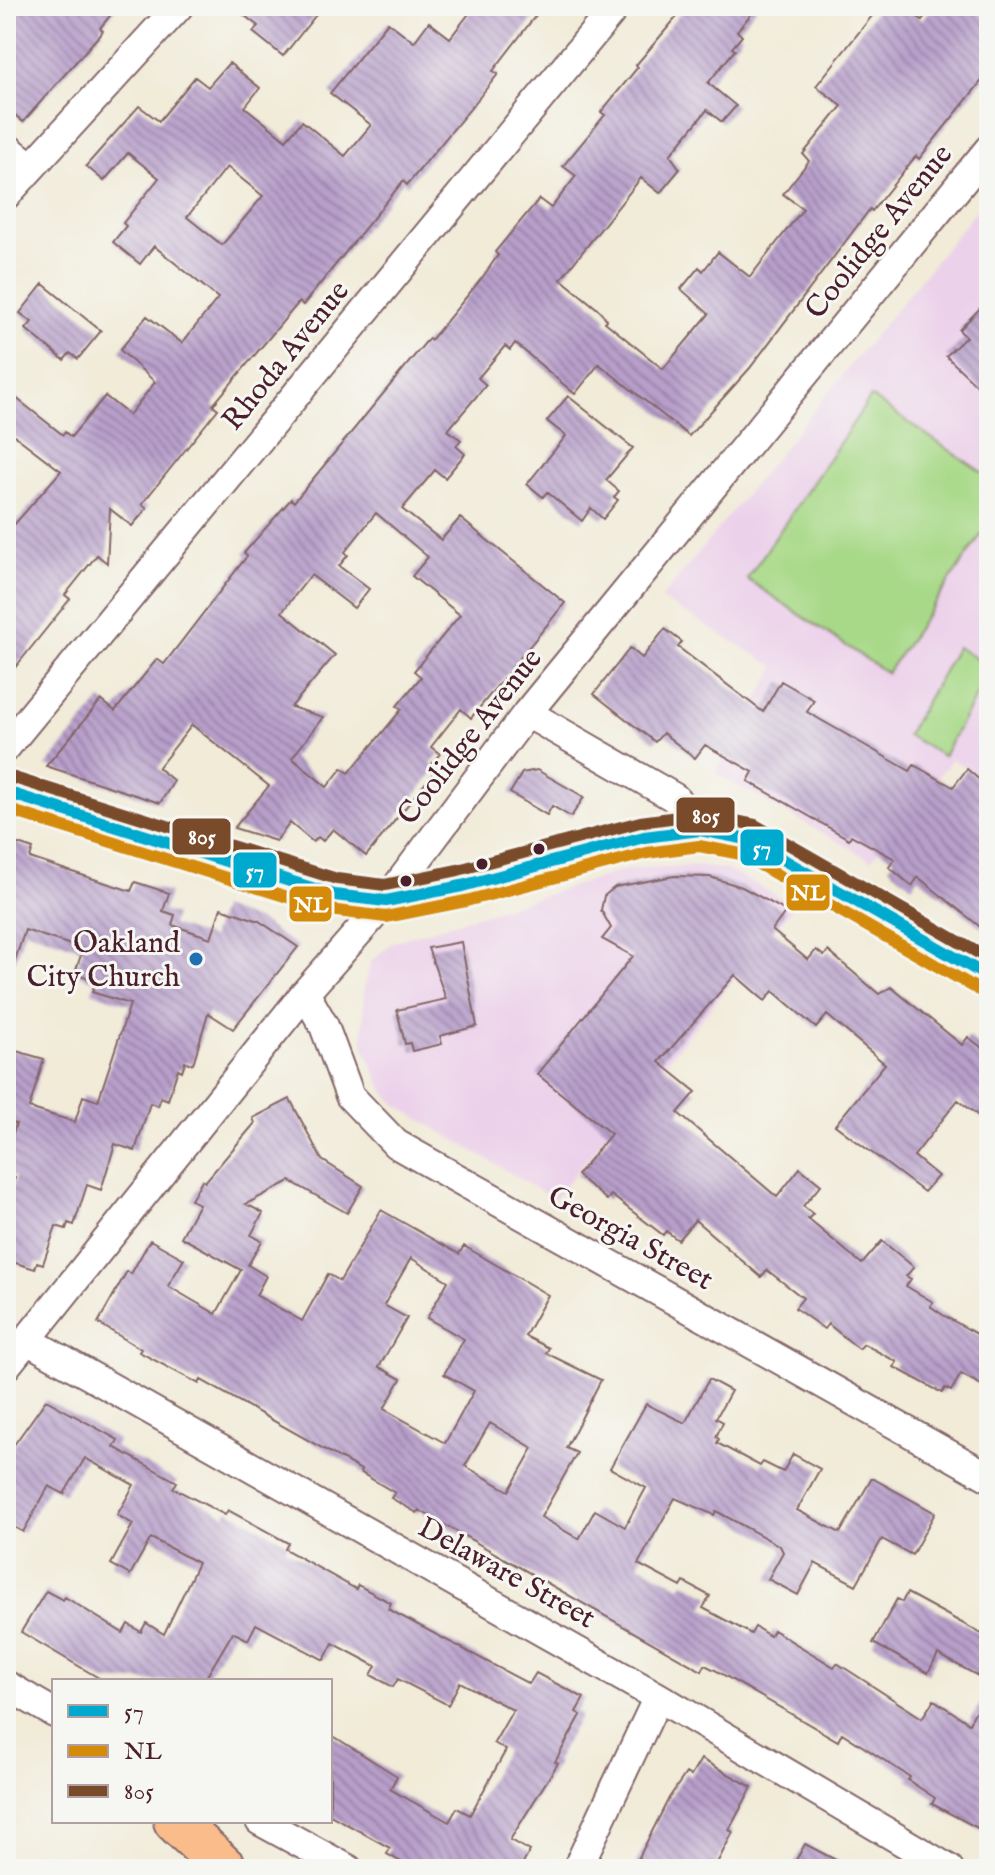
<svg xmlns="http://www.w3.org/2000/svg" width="995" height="1875" font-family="'IM FELL English',serif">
<defs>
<pattern id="building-back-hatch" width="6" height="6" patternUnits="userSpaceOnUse" patternTransform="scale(2)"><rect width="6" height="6" fill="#b79fca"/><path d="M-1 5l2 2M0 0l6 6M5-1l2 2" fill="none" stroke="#9781a4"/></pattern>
</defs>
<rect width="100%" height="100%" fill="#f6f6f2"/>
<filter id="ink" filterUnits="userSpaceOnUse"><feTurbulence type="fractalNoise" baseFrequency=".0125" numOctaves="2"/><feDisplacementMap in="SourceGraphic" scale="16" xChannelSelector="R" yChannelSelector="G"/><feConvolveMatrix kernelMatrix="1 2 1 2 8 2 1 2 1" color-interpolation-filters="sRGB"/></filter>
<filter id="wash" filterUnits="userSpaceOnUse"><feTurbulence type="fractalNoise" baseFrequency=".006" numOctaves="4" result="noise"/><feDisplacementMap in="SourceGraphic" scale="32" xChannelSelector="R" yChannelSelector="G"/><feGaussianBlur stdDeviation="1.8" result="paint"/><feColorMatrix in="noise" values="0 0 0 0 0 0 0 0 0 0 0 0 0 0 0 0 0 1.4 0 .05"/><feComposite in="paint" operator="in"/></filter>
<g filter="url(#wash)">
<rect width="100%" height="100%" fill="#f1ebd8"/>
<path fill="#ecd1ea" d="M 989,195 L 989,781 L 952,759 L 871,860 L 715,773 L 776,667 L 661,599 Z
M 692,866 L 727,870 L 795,905 L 554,1199 L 398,1106 L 385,1093 L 363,1046 L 364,989 L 371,961 L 393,942 L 629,869 Z"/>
<path fill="#a8d988" stroke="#797c5a" stroke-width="2" d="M 871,397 L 989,477 L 989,523 L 887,673 L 747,579 Z
M 957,647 L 989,666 L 989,672 L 943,756 L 907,735 Z"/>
<g id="blocks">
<path fill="url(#building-back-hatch)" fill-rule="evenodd" d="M 16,6 L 118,6 L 100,28 L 103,31 L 23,122 L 6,107 L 6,18 Z
M 232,6 L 323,6 L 283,56 L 253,32 L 258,26 Z
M 475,6 L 543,6 L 493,71 L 498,74 L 470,109 L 407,185 L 403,181 L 303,305 L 299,302 L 213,405 L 218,409 L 142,504 L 147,508 L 132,526 L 110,509 L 107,563 L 97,555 L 65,595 L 70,599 L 6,679 L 6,534 L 61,471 L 6,429 L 6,390 L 63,435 L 65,432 L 71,437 L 105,396 L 129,415 L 155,382 L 120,350 L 147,316 L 182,343 L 218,298 L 154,246 L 140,264 L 113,242 L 126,226 L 123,223 L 159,178 L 128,153 L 104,181 L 86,166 L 139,106 L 159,121 L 195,77 L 208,87 L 229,63 L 260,88 L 245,107 L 286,140 L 302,121 L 345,156 L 371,125 L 330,93 L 388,22 L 414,42 L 429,22 L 450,38 ZM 227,167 L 263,196 L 222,245 L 187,217 Z
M 686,6 L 758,6 L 737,31 L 742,36 L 732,48 L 735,50 L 708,83 L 736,106 L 722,122 L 707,110 L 670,155 L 680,169 L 660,193 L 641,178 L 561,279 L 600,311 L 607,320 L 605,322 L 663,369 L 709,314 L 681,289 L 699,267 L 703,271 L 718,252 L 750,277 L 803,209 L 783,194 L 809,161 L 803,154 L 842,106 L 816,86 L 880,6 L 904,6 L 922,20 L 933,6 L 971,6 L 989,20 L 989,72 L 919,159 L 916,156 L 872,211 L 870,209 L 750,368 L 689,436 L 599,364 L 575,394 L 515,343 L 510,350 L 505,346 L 478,378 L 486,385 L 448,430 L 461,440 L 456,446 L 465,454 L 445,478 L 435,470 L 402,509 L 441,540 L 460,518 L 565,603 L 471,718 L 461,709 L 431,747 L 440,754 L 431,764 L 437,769 L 366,856 L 333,829 L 323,841 L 318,837 L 313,842 L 290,823 L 276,841 L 234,828 L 269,786 L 192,725 L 158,768 L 174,781 L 160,803 L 46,766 L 101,700 L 115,711 L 157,659 L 164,664 L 247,556 L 244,553 L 291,499 L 294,502 L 429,338 L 431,340 L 482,278 L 498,255 L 495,252 L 539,199 L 551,208 L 576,176 L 563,166 L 605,115 L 601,112 L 638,67 L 636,65 ZM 376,513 L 428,557 L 412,576 L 460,615 L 414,671 L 421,677 L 397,706 L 402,709 L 349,773 L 342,768 L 327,787 L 292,758 L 323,717 L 291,707 L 335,655 L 282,612 L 311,575 L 354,608 L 369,589 L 339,566 L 348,555 L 345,552 Z
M 43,284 L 101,331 L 78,359 L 70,353 L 64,360 L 26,329 L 32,322 L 20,313 Z
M 989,299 L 989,397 L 946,356 L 966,337 L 959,330 Z
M 568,396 L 633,448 L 606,480 L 619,491 L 614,497 L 618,500 L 603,519 L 591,508 L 582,521 L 547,492 L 543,497 L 527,484 L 566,436 L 547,421 Z
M 665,629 L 682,642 L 678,647 L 763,712 L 781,681 L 814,700 L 807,712 L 910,771 L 914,765 L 953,787 L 967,769 L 989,788 L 989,934 L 918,877 L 912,886 L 889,867 L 895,859 L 851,835 L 849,839 L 748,781 L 753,772 L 705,745 L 695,758 L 663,733 L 655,742 L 594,694 L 630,648 L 642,658 Z
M 537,770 L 584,797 L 571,817 L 552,806 L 547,815 L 510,793 L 522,773 Z
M 6,840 L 33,849 L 30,858 L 66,870 L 131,891 L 135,882 L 169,893 L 163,911 L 175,915 L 172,925 L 211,938 L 221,908 L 259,921 L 298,947 L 233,1029 L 208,1013 L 193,1064 L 185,1062 L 182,1071 L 178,1069 L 168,1100 L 161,1097 L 158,1106 L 150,1103 L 135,1151 L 115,1144 L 101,1190 L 87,1185 L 74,1225 L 68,1223 L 66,1229 L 56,1226 L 43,1264 L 37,1262 L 35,1269 L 6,1260 L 6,1207 L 15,1177 L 6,1174 L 6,1155 L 16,1124 L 6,1119 L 6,1048 L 44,1059 L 29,1108 L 75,1122 L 83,1096 L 98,1101 L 130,1004 L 92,992 L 96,981 L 75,973 L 83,949 L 25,930 L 10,975 L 6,974 Z
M 674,876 L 710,877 L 742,887 L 786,911 L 772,930 L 808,960 L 816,950 L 824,956 L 828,951 L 879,994 L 891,987 L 962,1045 L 968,1037 L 989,1053 L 989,1124 L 958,1100 L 914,1156 L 938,1176 L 924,1192 L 835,1125 L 885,1064 L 827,1015 L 816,1028 L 773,991 L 765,1001 L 735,975 L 659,1062 L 696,1092 L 678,1113 L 777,1197 L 800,1168 L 821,1185 L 803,1206 L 813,1214 L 808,1219 L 862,1264 L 882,1241 L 914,1267 L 906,1276 L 911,1279 L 906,1286 L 933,1302 L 930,1306 L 943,1315 L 989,1341 L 989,1389 L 961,1374 L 951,1391 L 945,1388 L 942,1393 L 894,1367 L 897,1362 L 864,1344 L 859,1349 L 828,1324 L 824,1329 L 795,1308 L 803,1298 L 767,1270 L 761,1277 L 695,1220 L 678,1240 L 666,1231 L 663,1235 L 611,1195 L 607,1200 L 577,1175 L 611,1134 L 537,1074 L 633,956 L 602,939 L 611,928 L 601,910 L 604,896 L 615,887 Z
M 461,942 L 477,1026 L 440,1036 L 442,1044 L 412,1051 L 410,1043 L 405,1044 L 397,1010 L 446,999 L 428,948 Z
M 290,1099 L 322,1160 L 363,1186 L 347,1213 L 290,1181 L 246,1204 L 263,1213 L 251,1235 L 262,1241 L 248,1265 L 266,1276 L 256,1295 L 302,1321 L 328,1274 L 340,1281 L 381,1210 L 459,1254 L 464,1246 L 548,1295 L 525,1336 L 549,1348 L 546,1353 L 601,1380 L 566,1448 L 577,1453 L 541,1517 L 579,1539 L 595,1510 L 625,1527 L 646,1488 L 610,1468 L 646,1404 L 685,1423 L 709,1379 L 731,1391 L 716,1418 L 723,1422 L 716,1437 L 719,1439 L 717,1443 L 760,1466 L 763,1462 L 783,1472 L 793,1454 L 820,1469 L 797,1510 L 840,1533 L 872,1478 L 935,1513 L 912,1555 L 882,1539 L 856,1585 L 815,1563 L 798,1595 L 768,1579 L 783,1552 L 780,1546 L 716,1511 L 714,1515 L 675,1498 L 638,1564 L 681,1587 L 684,1582 L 710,1596 L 703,1608 L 751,1634 L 755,1627 L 770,1636 L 773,1630 L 834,1667 L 837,1663 L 922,1718 L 934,1700 L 969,1723 L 989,1687 L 989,1834 L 932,1804 L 935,1798 L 908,1780 L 910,1777 L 842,1733 L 838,1741 L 715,1670 L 705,1665 L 702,1671 L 419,1510 L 417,1513 L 391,1498 L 395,1493 L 360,1472 L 361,1470 L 201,1380 L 199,1384 L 139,1352 L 141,1349 L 98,1323 L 127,1271 L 131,1274 L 150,1240 L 184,1259 L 168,1286 L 216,1314 L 241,1270 L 181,1237 L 199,1204 L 191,1200 L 202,1180 L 205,1182 L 255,1123 L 253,1118 ZM 411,1258 L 448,1281 L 427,1318 L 464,1339 L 444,1374 L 474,1391 L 445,1443 L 384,1409 L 401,1379 L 379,1367 L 407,1318 L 384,1305 ZM 490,1423 L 533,1448 L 509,1491 L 465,1466 Z
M 46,1400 L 118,1440 L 114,1447 L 177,1482 L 173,1488 L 225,1515 L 228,1510 L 288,1543 L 285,1549 L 356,1589 L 358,1585 L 391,1603 L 388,1609 L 529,1684 L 536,1673 L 584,1698 L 576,1712 L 581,1715 L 555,1762 L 558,1763 L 510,1840 L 530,1851 L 520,1869 L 414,1869 L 387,1854 L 390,1848 L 330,1815 L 330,1734 L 397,1776 L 390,1789 L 449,1822 L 457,1808 L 470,1815 L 506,1750 L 494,1743 L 513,1710 L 460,1682 L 448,1705 L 398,1679 L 393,1687 L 371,1675 L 376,1666 L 333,1643 L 324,1660 L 256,1624 L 248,1640 L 233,1632 L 204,1681 L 104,1681 L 21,1632 L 46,1591 L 63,1600 L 65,1597 L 123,1633 L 128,1624 L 141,1632 L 146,1623 L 164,1634 L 198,1563 L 151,1538 L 130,1575 L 111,1564 L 133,1524 L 117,1515 L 134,1485 L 85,1458 L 64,1494 L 49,1486 L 23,1532 L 6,1523 L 6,1456 Z
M 907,1593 L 984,1635 L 982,1639 L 989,1643 L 989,1682 L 938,1654 L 928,1673 L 873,1643 L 897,1599 L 902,1602 Z
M 701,1759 L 752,1787 L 729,1830 L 733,1832 L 714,1869 L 633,1869 L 669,1798 L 686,1773 L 691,1776 Z
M 805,1844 L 853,1869 L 791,1869 Z"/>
</g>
</g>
<g filter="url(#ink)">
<use href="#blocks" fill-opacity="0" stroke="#846668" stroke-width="2"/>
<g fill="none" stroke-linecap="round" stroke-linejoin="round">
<defs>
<path id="minor" d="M 6,147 L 31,167
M 6,195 L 179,6
M 527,713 L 675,798 L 700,830
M 6,747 L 616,6
M 305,993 L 324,1026 L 350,1096 L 396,1144 L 989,1477
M 27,1340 L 658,1697 L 949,1869
M 6,1366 L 305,993 L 386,901 L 527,713 L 989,149
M 6,1685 L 54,1713
M 260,1821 L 348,1869
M 577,1869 L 658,1697"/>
<path id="major" d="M 6,792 L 334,895 L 386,901 L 462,886 L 644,837 L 700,830 L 747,839 L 989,977"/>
<path id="highway" d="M 175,1821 L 226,1869"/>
</defs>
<use href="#minor" stroke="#846668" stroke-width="32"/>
<use href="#major" stroke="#846668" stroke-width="40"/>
<use href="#highway" stroke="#846668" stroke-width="46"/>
<use href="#minor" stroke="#fff" stroke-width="28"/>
<use href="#major" stroke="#f9bc8a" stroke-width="36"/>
<use href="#highway" stroke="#f9bc8a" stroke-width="42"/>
<defs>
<path id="bus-1" d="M 6,792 L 334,895 L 386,901 L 462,886 L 644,837 L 700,830 L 747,839 L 989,977"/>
<path id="bus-2" d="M 6,809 L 329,910 L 386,917 L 466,901 L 647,853 L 699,846 L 741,854 L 981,991"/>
<path id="bus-3" d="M 11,777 L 337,879 L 385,885 L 458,870 L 640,822 L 701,814 L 755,825 L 989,959"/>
</defs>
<use href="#bus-1" stroke="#f6f6f2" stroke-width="18"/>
<use href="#bus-2" stroke="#f6f6f2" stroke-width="18"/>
<use href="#bus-3" stroke="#f6f6f2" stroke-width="18"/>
<use href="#bus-1" stroke="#00a9ce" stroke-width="12"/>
<use href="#bus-2" stroke="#d48b09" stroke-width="12"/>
<use href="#bus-3" stroke="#7a4b2a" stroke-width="12"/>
</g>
</g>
<g fill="#4a1f2b" stroke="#f6f6f2" stroke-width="3">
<circle cx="539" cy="849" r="7"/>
<circle cx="482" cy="864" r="7"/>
<circle cx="406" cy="881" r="7"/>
</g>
<circle fill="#1f6fb2" stroke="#f6f6f2" stroke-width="3" cx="196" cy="959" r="8"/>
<g text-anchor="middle" stroke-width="6" stroke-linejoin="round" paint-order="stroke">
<g font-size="30" fill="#4a1f2b" stroke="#f6f6f2">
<text transform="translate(878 231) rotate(-51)" y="10">Coolidge Avenue</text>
<text transform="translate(285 355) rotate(-51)" y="10">Rhoda Avenue</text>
<text transform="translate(469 736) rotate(-52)" y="10">Coolidge Avenue</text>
<text transform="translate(631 1237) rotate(29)" y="10">Georgia Street</text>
<text transform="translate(507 1572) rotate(29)" y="10">Delaware Street</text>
</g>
<g font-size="30" fill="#4a1f2b" stroke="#f6f6f2" text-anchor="end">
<text x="180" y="952">Oakland<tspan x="180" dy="34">City Church</tspan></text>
</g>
</g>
<g stroke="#f6f6f2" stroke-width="3">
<rect x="675" y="796" width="61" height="38" rx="8" fill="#7a4b2a"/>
<rect x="171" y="817" width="61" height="39" rx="8" fill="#7a4b2a"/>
<rect x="739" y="828" width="46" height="39" rx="8" fill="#00a9ce"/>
<rect x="232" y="851" width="46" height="38" rx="8" fill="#00a9ce"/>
<rect x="785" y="873" width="46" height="39" rx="8" fill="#d48b09"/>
<rect x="288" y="885" width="45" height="38" rx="8" fill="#d48b09"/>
</g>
<g font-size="22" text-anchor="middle" font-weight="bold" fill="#fff">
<text x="706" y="823">805</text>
<text x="202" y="844">805</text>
<text x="762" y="855">57</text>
<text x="255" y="878">57</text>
<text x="808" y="900">NL</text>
<text x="311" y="912">NL</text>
</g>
<rect width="995" height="1875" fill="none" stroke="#f6f6f2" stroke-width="32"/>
<rect x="52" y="1679" width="280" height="144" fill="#f6f6f2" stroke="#b1a0a2" stroke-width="2"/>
<rect x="68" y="1705" width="40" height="12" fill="#00a9ce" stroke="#b1a0a2" stroke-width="2"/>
<text x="124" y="1719" font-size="24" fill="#4a1f2b">57</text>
<rect x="68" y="1745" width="40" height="12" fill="#d48b09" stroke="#b1a0a2" stroke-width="2"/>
<text x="124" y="1759" font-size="24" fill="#4a1f2b">NL</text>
<rect x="68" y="1785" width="40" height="12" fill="#7a4b2a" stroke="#b1a0a2" stroke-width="2"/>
<text x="124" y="1799" font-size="24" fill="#4a1f2b">805</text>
</svg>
